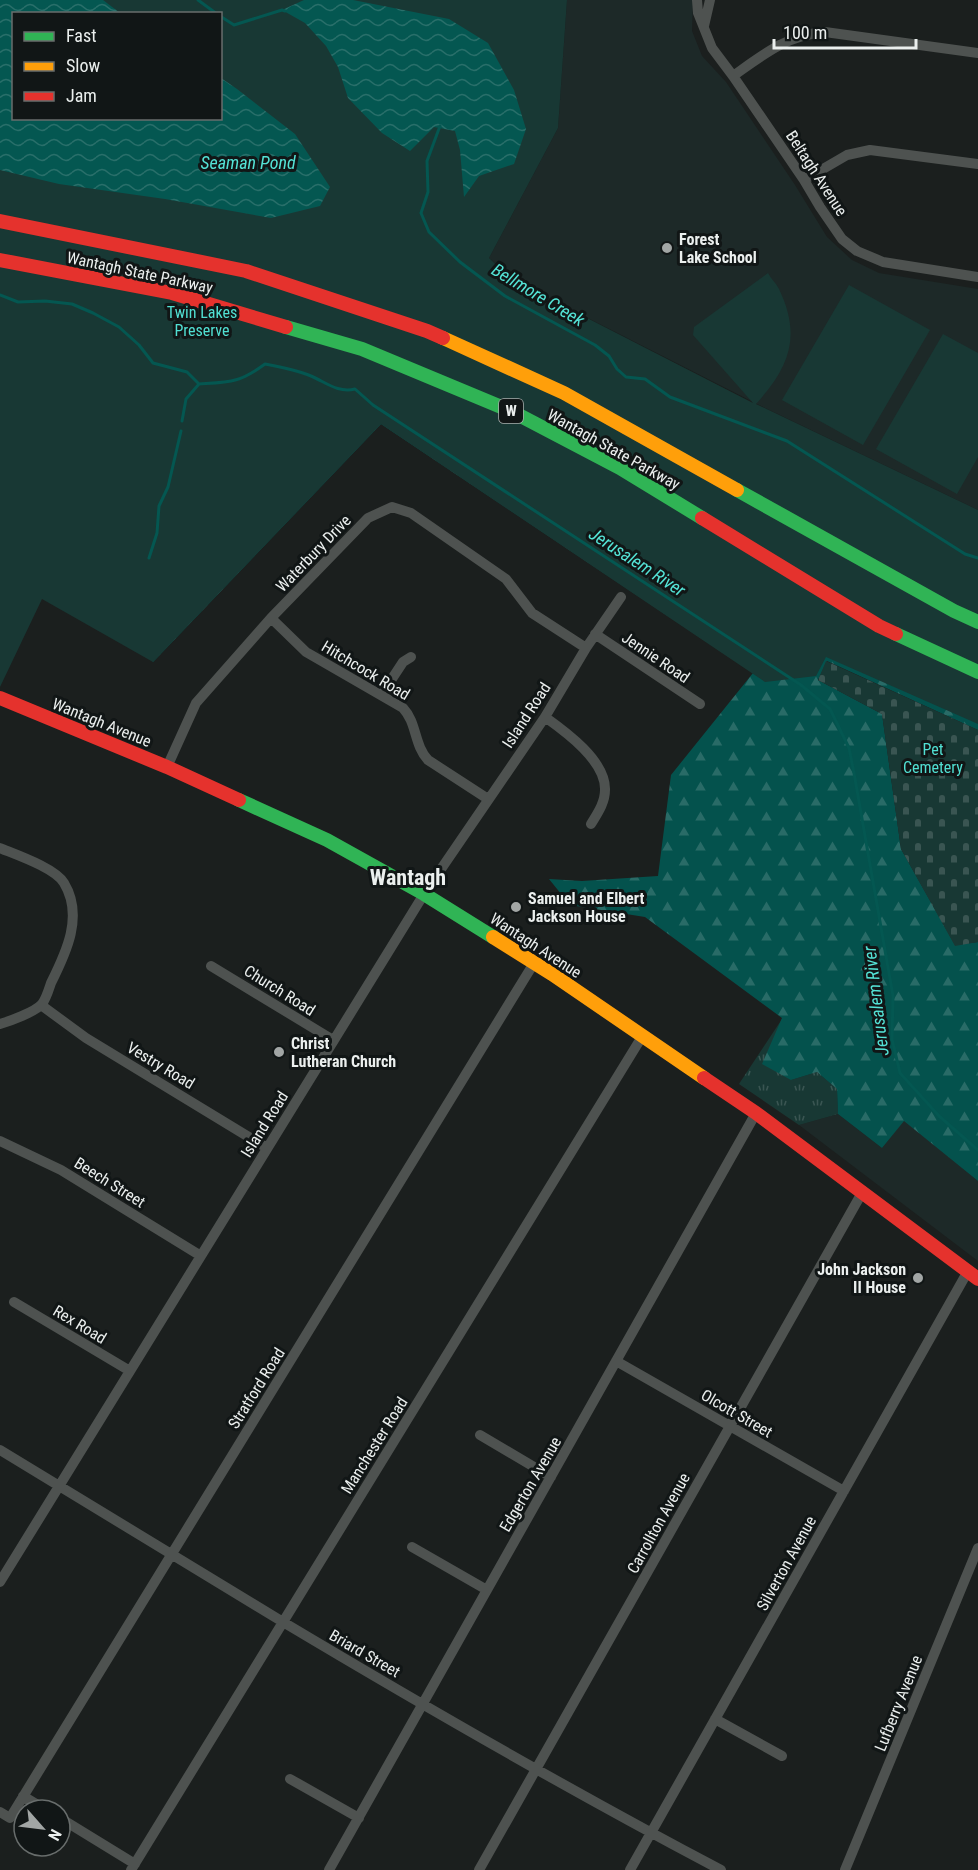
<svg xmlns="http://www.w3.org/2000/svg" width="978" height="1870" font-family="'Roboto Condensed',sans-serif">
<defs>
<pattern id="grass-tufts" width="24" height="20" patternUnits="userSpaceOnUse" patternTransform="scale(1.5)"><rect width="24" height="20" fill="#183834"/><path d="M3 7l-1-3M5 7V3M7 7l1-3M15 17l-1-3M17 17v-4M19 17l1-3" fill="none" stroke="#3a5552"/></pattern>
<pattern id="forest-firs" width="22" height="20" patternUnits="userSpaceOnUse" patternTransform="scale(1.5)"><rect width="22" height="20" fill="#04524d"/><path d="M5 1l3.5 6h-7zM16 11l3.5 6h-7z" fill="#296b67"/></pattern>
<pattern id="cemetery-stones" width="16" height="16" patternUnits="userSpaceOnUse" patternTransform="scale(1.5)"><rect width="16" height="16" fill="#183834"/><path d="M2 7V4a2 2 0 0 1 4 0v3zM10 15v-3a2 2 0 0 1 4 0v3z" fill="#3a5552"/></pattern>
<pattern id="water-waves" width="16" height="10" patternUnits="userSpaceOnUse" patternTransform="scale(1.5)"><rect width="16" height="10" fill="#045751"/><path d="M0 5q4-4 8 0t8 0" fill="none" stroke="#296f6a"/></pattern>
</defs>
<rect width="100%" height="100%" fill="#1b1f1e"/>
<path fill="#1d2928" d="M 567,0 L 693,0 L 692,31 L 702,56 L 726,82 L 795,185 L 827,237 L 852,260 L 879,273 L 978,289 L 978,510 L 763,407 L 511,279 L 489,258 L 558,128 Z
M 838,1114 L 882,1148 L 904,1120 L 978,1181 L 978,1261 L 799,1125 Z"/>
<path fill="url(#grass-tufts)" d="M 782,1019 L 791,1080 L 817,1072 L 837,1089 L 838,1114 L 799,1125 L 739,1084 Z"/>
<path fill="url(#forest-firs)" d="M 0,280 L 187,318 L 978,685 L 978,730 L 827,661 L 818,680 L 882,714 L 901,849 L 955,945 L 978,942 L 978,1181 L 904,1121 L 882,1148 L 838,1114 L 837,1089 L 817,1072 L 791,1080 L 762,1064 L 782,1018 L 645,917 L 570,905 L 549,879 L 582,881 L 658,876 L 671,775 L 753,673 L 381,424 L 153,662 Z"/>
<path fill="url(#cemetery-stones)" d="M 826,661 L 978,730 L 978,942 L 955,946 L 901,849 L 882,714 L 818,680 Z"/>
<path fill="#183834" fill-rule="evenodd" d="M 0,0 L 567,0 L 558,128 L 489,258 L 511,279 L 753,403 L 693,335 L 694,327 L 768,273 C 771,279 776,283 779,289 C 802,337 789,367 756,404 L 978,510 L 978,724 L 826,657 L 816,676 L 765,682 L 381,424 L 153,662 L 42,599 L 0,687 ZM 14,14 L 220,14 L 220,118 L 14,118 Z
M 849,285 L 930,330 L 863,445 L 782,400 Z
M 943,334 L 978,353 L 978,457 L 957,494 L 876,449 Z"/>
<path fill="url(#water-waves)" d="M 0,0 L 103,0 L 120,13 L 14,14 L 14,118 L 220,118 L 221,78 L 237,89 L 295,134 L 330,187 L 320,206 L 271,218 L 165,199 L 59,184 L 0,170 Z
M 304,0 L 353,0 L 449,19 L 488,43 L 514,90 L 526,129 L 514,164 L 479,176 L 464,197 L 460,150 L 455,131 L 434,127 L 410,151 L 382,133 L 348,98 L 338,67 L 326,46 L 305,23 L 282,10 Z"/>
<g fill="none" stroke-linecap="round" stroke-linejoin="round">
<path stroke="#045751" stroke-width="3" d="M 198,0 L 217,14
M 220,16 L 234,25 L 282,10 L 285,11
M 440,126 L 427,161 L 428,192 L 421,213 L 429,232 L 460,262 L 505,296 L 595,345 L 609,356 L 617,369 L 626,377 L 645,379 L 670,397 L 787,441 L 965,554 L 978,558
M 0,295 L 18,302 L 45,301 L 72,304 L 93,313 L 119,327 L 139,345 L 153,363 L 187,372 L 199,384 C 230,382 239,383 265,364 C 281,367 297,370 311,376 C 327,383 338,393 355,389 L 373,405 L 801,685 L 830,709 L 849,748 L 854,773 L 893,996 L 892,1039 L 900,1073 L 939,1116 L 978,1150
M 182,421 L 186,399 L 199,384
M 149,558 L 157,533 L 159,506 L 168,487 L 181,431"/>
<path stroke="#4e5250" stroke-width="10" d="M 697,0 L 698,13 L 712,48 L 733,76 L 804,180 L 820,207 L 842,239 L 857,251 L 883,262 L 978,277
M 704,26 L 710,0
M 733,76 C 764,54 787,35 825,32 L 978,53
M 804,180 L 847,155 L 870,150 L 978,164
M 271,618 L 306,652 L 403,708 C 417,723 414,745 428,760 L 488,799
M 595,634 L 700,704
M 382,694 L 403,662 L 411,657
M 545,717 C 566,732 606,761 605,790 C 605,803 597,814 591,824
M 167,767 L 196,703 L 271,618 L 368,518 L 392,507 L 411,513 L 506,579 L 532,613 L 586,648
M 0,848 C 17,855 55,868 64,883 C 84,916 66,953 51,983 C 49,989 46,999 42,1004 C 35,1012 10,1021 0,1024
M 211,966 L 333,1040
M 41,1005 L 86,1038 L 267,1148
M 0,1141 L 61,1170 L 201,1256
M 14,1302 L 130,1371
M 616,1361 L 844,1491
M 480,1435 L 551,1477
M 0,1450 C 95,1507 188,1565 283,1622 C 427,1708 573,1792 721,1870
M 412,1547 L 487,1590
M 0,1582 L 424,894 L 545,717 L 586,648 L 621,597
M 715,1719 L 782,1756
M 290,1779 L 359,1818
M 23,1796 L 46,1810
M 0,1812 L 10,1818 L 534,963
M 60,1818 L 135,1864
M 131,1870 L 643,1035
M 329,1870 L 756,1113
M 479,1870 L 863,1191
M 630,1870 L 968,1271
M 845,1870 L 978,1548"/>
<path stroke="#30b455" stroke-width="14" d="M 286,327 L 362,349 L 511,411 L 620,468 L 702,518
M 737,490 L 954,611 L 978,622
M 896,634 L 978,672
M 239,800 L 327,840 L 424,894 L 493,937"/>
<path stroke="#ff9f0a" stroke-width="14" d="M 443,338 L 564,393 L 737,490
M 493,937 L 552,974 L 704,1078"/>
<path stroke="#e5322d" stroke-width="14" d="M 0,221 L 246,271 L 427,331 L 443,338
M 0,260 L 172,293 L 286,327
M 702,518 L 879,626 L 896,634
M 0,698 L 167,767 L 239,800
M 704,1078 L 756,1113 L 978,1279"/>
</g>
<g fill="#a2a6a5" stroke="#111616" stroke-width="2">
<circle cx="667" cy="248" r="6"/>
<circle cx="516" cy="907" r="6"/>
<circle cx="279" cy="1052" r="6"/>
<circle cx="918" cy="1278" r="6"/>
</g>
<g text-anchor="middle" stroke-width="6" stroke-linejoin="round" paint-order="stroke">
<rect fill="#111616" stroke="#aaaead" stroke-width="1.5" x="499" y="399" width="24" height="24" rx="4.5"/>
<g font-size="15" font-weight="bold" fill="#ebefee">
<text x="511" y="416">W</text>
</g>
<g font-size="16" fill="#ebefee" stroke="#111616">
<text transform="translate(817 173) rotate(57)" y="6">Beltagh Avenue</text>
<text transform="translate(140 272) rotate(12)" y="6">Wantagh State Parkway</text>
<text transform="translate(614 449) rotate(29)" y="6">Wantagh State Parkway</text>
<text transform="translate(313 553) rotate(-46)" y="6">Waterbury Drive</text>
<text transform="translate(656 657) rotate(34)" y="6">Jennie Road</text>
<text transform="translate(366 670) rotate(31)" y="6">Hitchcock Road</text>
<text transform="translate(526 715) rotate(-57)" y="6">Island Road</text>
<text transform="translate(102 722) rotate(22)" y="6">Wantagh Avenue</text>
<text transform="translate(536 945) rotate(33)" y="6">Wantagh Avenue</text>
<text transform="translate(280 990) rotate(32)" y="6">Church Road</text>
<text transform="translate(161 1065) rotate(31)" y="6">Vestry Road</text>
<text transform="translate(264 1124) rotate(-58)" y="6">Island Road</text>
<text transform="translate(110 1182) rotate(32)" y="6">Beech Street</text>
<text transform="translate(80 1324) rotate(31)" y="6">Rex Road</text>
<text transform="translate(256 1388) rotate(-58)" y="6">Stratford Road</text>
<text transform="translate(737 1413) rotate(30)" y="6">Olcott Street</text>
<text transform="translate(374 1445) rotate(-58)" y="6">Manchester Road</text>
<text transform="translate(530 1484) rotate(-60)" y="6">Edgerton Avenue</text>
<text transform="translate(658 1523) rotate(-61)" y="6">Carrollton Avenue</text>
<text transform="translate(786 1563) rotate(-61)" y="6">Silverton Avenue</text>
<text transform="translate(365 1653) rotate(30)" y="6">Briard Street</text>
<text transform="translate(898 1703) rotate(-68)" y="6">Lufberry Avenue</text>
</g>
<g font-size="16" font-weight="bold" fill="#ebefee" stroke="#111616" text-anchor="start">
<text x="679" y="245">Forest<tspan x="679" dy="18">Lake School</tspan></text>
<text x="528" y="904">Samuel and Elbert<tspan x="528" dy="18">Jackson House</tspan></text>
<text x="291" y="1049">Christ<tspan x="291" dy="18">Lutheran Church</tspan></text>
<text x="906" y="1275" text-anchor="end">John Jackson<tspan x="906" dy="18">II House</tspan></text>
</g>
<g font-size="16" fill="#51e0d3" stroke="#111616">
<text x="202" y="318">Twin Lakes<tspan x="202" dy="18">Preserve</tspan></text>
<text x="933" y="755">Pet<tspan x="933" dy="18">Cemetery</tspan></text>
</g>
<g font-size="18" font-style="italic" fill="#54e3d6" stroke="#111616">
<text x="248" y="169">Seaman Pond</text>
<text transform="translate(538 295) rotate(31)" y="6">Bellmore Creek</text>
<text transform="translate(637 562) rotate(33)" y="6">Jerusalem River</text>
<text transform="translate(876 1001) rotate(-97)" y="6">Jerusalem River</text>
</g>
<g font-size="22" font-weight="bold" fill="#ebefee" stroke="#111616">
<text x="408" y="885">Wantagh</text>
</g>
</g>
<rect x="12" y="12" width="210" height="108" fill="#111616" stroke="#686d6c" stroke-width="1.5"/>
<rect x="24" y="32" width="30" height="9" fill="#30b455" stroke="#686d6c" stroke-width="1.5"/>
<text x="66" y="42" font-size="18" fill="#ebefee">Fast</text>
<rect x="24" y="62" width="30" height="9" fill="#ff9f0a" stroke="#686d6c" stroke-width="1.5"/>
<text x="66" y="72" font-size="18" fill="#ebefee">Slow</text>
<rect x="24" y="92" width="30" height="9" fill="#e5322d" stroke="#686d6c" stroke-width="1.5"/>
<text x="66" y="102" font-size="18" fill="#ebefee">Jam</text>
<g transform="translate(42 1828) rotate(118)"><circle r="28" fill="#111616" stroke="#686d6c" stroke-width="1.5"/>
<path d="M0-4.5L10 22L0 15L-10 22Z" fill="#a2a6a5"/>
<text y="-9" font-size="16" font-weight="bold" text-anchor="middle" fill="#ebefee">N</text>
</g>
<path d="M774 39v9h142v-9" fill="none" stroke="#ebefee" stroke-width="3"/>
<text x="783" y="39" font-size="18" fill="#ebefee" stroke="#111616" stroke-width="4.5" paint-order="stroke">100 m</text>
</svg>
